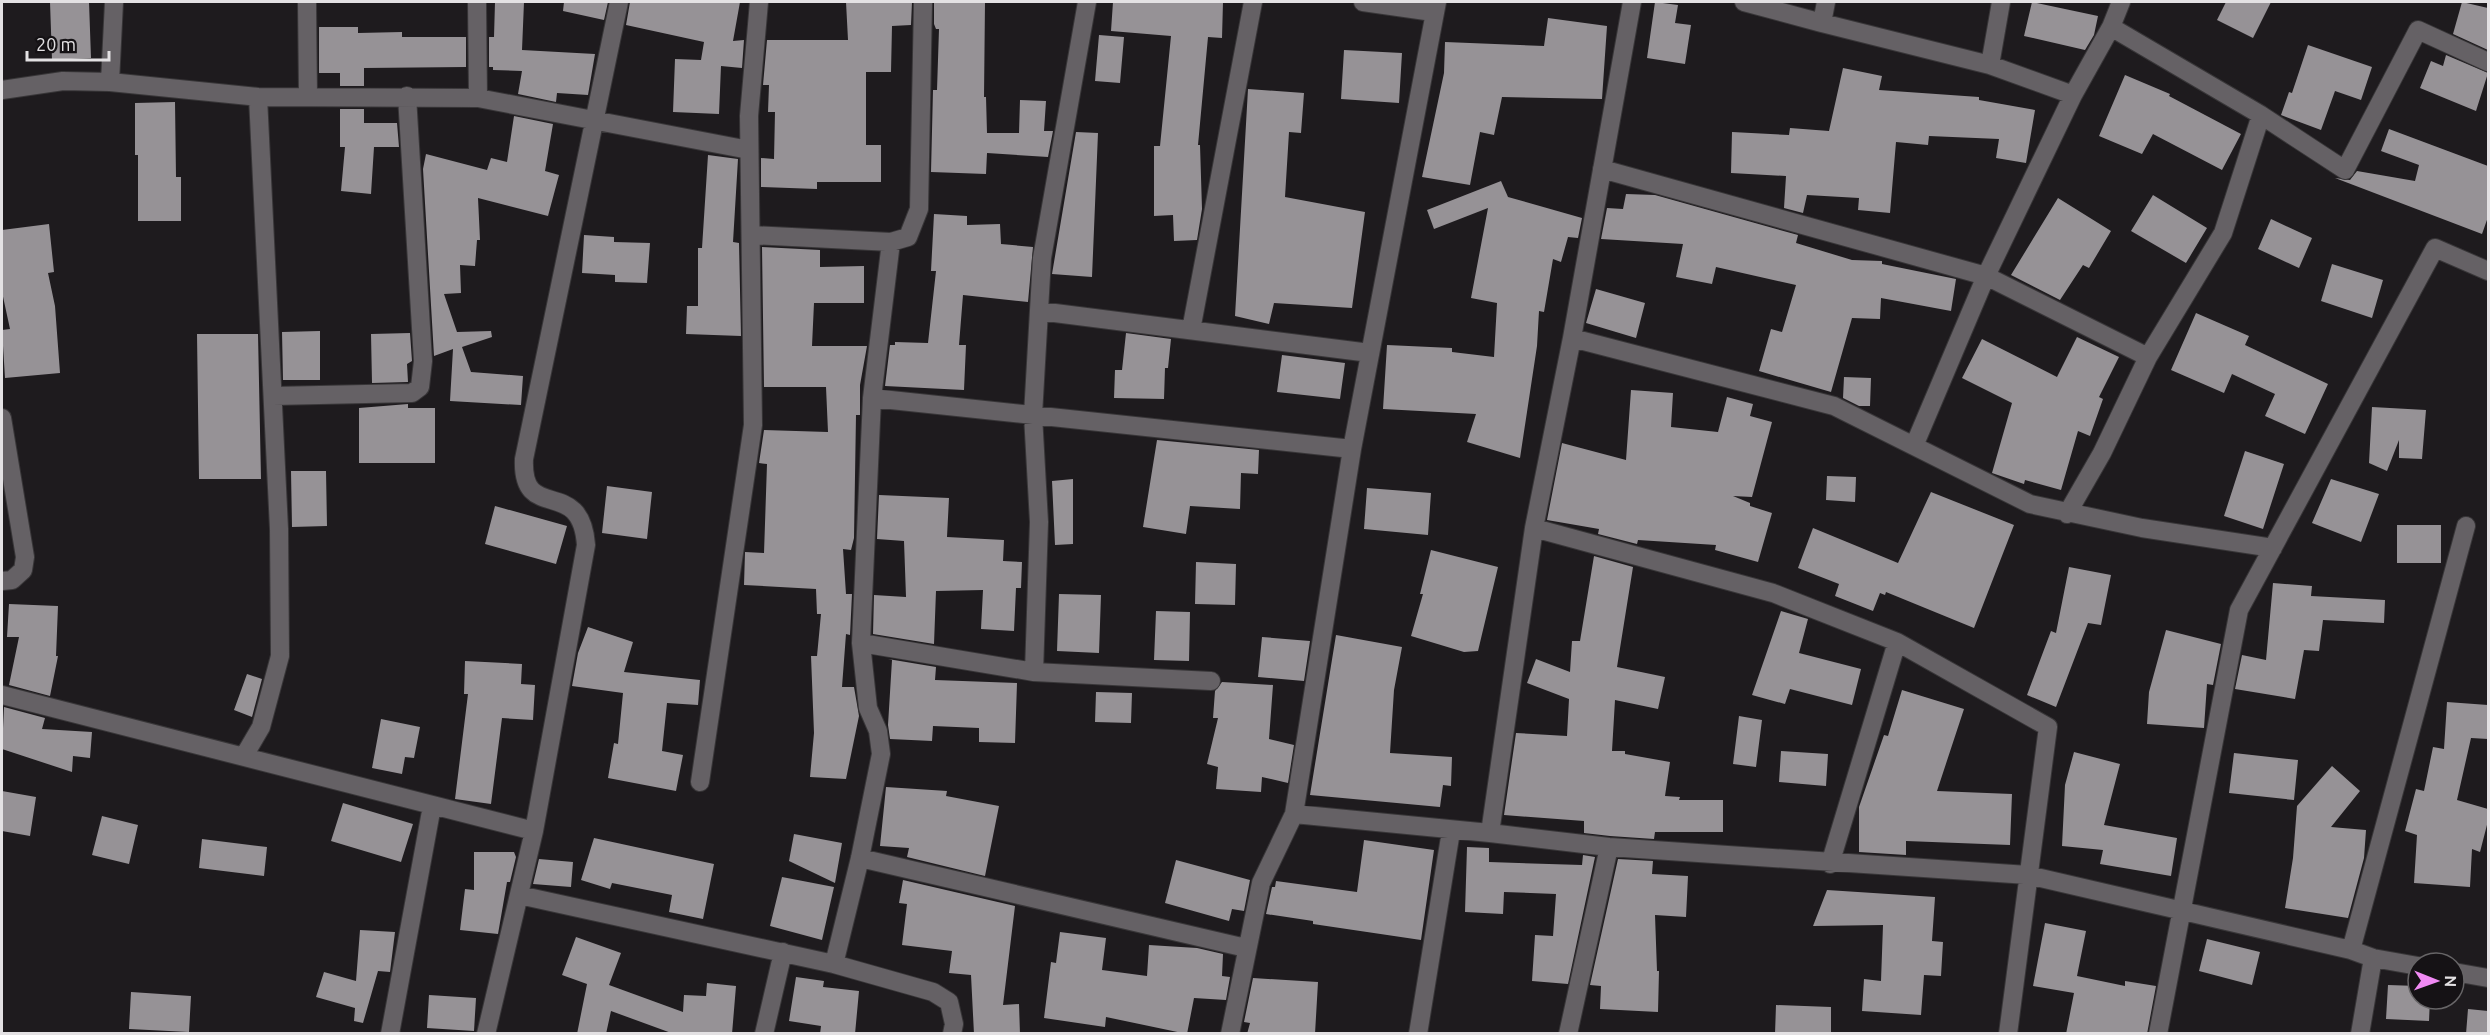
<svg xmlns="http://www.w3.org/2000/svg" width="2490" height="1035" font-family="Ubuntu,sans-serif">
<rect width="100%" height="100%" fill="#1e1b1e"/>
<path fill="#969296" d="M 50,2 L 89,2 L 91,58 L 52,60 Z
M 495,2 L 524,2 L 522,50 L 595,54 L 588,95 L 557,93 L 556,102 L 518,94 L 522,71 L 493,70 L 493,67 L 489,67 L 489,37 L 494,37 Z
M 564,2 L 608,2 L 604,20 L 563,11 Z
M 630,2 L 740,2 L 733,41 L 744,40 L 742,68 L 721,66 L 719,114 L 673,112 L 675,59 L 701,60 L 704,42 L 626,25 Z
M 846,2 L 912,2 L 911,25 L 892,26 L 891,72 L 866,72 L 866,145 L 881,145 L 881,182 L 817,182 L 817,189 L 761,187 L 761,158 L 774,159 L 775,112 L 768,112 L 769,85 L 763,85 L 767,40 L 848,40 Z
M 934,2 L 985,2 L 984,97 L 986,97 L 987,133 L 1019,133 L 1020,100 L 1046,101 L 1044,131 L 1053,131 L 1048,157 L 987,153 L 986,174 L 931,172 L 933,90 L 937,90 L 939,29 L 936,29 L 934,24 Z
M 1113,2 L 1223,2 L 1222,38 L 1208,37 L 1198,145 L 1200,145 L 1202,209 L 1197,240 L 1174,241 L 1173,215 L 1154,216 L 1154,146 L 1160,146 L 1171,36 L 1111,31 Z
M 1655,2 L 1678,5 L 1675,23 L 1691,25 L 1685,64 L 1647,58 Z
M 2032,2 L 2098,16 L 2094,35 L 2085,50 L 2024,36 Z
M 2226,2 L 2271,2 L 2253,38 L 2217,20 Z
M 2462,2 L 2488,8 L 2488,50 L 2453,34 Z
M 1548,18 L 1607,26 L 1602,99 L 1502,97 L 1494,135 L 1480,132 L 1470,185 L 1422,177 L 1444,73 L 1445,42 L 1544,46 Z
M 319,27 L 358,27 L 358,33 L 402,32 L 402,37 L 466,37 L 466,67 L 364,68 L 364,86 L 340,86 L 340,73 L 319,73 Z
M 1099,35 L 1124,37 L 1120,83 L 1095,81 Z
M 2308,45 L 2372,67 L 2361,100 L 2335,91 L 2321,130 L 2281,115 L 2289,92 L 2292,93 Z
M 1344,50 L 1402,53 L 1399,103 L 1341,99 Z
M 2446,55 L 2488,73 L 2476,111 L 2420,88 L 2431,61 L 2443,66 Z
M 1843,68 L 1882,76 L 1879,90 L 1979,97 L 1979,100 L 2035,110 L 2026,163 L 1996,158 L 1999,139 L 1929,136 L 1928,145 L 1896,142 L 1890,213 L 1858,210 L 1859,198 L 1807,195 L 1803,213 L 1784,208 L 1786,176 L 1731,173 L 1732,132 L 1789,135 L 1790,128 L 1829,131 Z
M 2125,75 L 2170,94 L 2169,96 L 2241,134 L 2222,170 L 2153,134 L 2142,154 L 2099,136 Z
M 1248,89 L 1304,93 L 1301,133 L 1289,132 L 1285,197 L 1365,212 L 1352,308 L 1274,303 L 1269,324 L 1235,316 Z
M 175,102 L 176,177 L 181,177 L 181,221 L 138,221 L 138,155 L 135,155 L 135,103 Z
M 340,109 L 364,109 L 364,123 L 397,123 L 399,147 L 374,147 L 371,194 L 341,191 L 345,147 L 340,147 Z
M 514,116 L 553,124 L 545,171 L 559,175 L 548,216 L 478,198 L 480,240 L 477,240 L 475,266 L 460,265 L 461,293 L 444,294 L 457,332 L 491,331 L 492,337 L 462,347 L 471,372 L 523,376 L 521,405 L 450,401 L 453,349 L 434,356 L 423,169 L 426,154 L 487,170 L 491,158 L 507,162 Z
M 2389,129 L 2488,166 L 2488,217 L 2482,234 L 2335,178 L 2350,180 L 2357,171 L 2415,181 L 2419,165 L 2381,151 Z
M 1076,132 L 1098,133 L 1092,277 L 1052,274 Z
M 708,155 L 738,159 L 733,242 L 739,243 L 741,336 L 686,334 L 687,306 L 698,306 L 698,248 L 702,248 Z
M 1501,181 L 1508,197 L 1582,218 L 1578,238 L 1568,237 L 1561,262 L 1553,259 L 1544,312 L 1539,311 L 1537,346 L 1520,458 L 1467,442 L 1476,414 L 1383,409 L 1387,345 L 1452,348 L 1452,352 L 1494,357 L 1497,303 L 1471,298 L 1488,208 L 1434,229 L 1427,210 Z
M 1626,194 L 1655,195 L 1798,235 L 1796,243 L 1852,260 L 1882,261 L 1882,264 L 1956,279 L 1951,311 L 1881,298 L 1880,319 L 1852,318 L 1831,392 L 1759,371 L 1771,329 L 1782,332 L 1796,285 L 1716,267 L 1712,284 L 1676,277 L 1683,244 L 1601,239 L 1607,208 L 1623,209 Z
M 2153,195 L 2207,228 L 2186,263 L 2131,231 Z
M 2058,198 L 2111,231 L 2089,268 L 2083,265 L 2060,300 L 2011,275 Z
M 934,214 L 967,216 L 967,225 L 1000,224 L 1001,244 L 1033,247 L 1028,302 L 963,295 L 959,345 L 966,345 L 964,390 L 885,386 L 890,345 L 895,345 L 895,342 L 928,343 L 936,271 L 931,271 Z
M 2271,219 L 2312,238 L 2299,268 L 2258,249 Z
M 49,224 L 54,272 L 48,273 L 55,306 L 60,373 L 5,378 L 2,330 L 10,329 L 2,292 L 2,230 Z
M 584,235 L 614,237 L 614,242 L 650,243 L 647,283 L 615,282 L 615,275 L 582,273 Z
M 762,247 L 820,250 L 820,267 L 864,266 L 864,303 L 814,303 L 812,346 L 867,346 L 860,385 L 860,415 L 856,415 L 854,538 L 851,550 L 843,549 L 846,594 L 852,594 L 850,635 L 846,634 L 842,687 L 854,687 L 859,716 L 846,779 L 810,777 L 814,733 L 811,656 L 817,656 L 821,614 L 817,614 L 816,589 L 744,585 L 745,552 L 764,553 L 767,464 L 759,463 L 764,430 L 828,432 L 826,387 L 764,387 Z
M 2332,264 L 2383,280 L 2372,318 L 2321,301 Z
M 1596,289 L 1645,303 L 1636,338 L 1586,323 Z
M 2196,313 L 2249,336 L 2245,345 L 2328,384 L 2305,434 L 2265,416 L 2275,394 L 2232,374 L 2224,393 L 2171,370 Z
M 320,331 L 320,380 L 283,380 L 282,332 Z
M 410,333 L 412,361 L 407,364 L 408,382 L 372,383 L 371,334 Z
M 1126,333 L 1171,339 L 1168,368 L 1165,368 L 1164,399 L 1114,398 L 1115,370 L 1122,370 Z
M 197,334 L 258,334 L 261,479 L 199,479 Z
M 2077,337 L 2119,357 L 2099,397 L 2103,399 L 2090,436 L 2078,431 L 2061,490 L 2025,480 L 2024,484 L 1992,473 L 2012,403 L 1962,378 L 1982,339 L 2057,377 Z
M 1282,355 L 1345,363 L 1340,399 L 1277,392 Z
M 1844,377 L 1871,378 L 1870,406 L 1859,406 L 1843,398 Z
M 1631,390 L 1673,393 L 1671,427 L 1718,432 L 1727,397 L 1753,404 L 1750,416 L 1772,422 L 1752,497 L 1733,496 L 1750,503 L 1750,506 L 1772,513 L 1758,562 L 1715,550 L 1716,545 L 1638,540 L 1637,544 L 1598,534 L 1599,529 L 1547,520 L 1562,443 L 1626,460 Z
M 408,404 L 408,408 L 435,408 L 435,463 L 359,463 L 359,408 Z
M 2372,407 L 2426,410 L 2422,459 L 2399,458 L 2399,440 L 2387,471 L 2369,463 Z
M 1157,440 L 1259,450 L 1258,474 L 1241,473 L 1240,509 L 1190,506 L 1186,534 L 1143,527 Z
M 2245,451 L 2284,464 L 2263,529 L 2224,516 Z
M 291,471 L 326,471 L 327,526 L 292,527 Z
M 1827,476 L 1856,477 L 1855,502 L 1826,500 Z
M 1073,479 L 1073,544 L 1055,545 L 1052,481 Z
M 2331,479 L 2379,494 L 2361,542 L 2312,523 Z
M 607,486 L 652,492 L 647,539 L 602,533 Z
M 1367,488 L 1431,493 L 1428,535 L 1364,529 Z
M 1931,492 L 2014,525 L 1974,628 L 1886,592 L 1885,595 L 1880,593 L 1873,611 L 1835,596 L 1839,584 L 1798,568 L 1813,528 L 1898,563 Z
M 879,495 L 949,498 L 947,537 L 1004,540 L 1003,561 L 1022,562 L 1021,588 L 1016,588 L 1014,631 L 981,629 L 983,590 L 936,591 L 934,644 L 873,634 L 874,595 L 906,597 L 904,541 L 877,539 Z
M 495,506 L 567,526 L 556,564 L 485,544 Z
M 2397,525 L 2441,525 L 2441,563 L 2397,563 Z
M 1431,550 L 1498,567 L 1478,651 L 1464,652 L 1411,636 L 1423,594 L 1420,594 Z
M 1594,556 L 1633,567 L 1617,667 L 1665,677 L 1658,709 L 1615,700 L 1612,751 L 1625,751 L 1625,754 L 1670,762 L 1665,796 L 1680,797 L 1679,800 L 1723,800 L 1723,832 L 1655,832 L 1654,839 L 1610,836 L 1584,833 L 1584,821 L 1504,815 L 1516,733 L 1567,736 L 1569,699 L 1527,683 L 1536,659 L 1570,672 L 1572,641 L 1580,641 Z
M 1196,562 L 1236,564 L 1235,605 L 1195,604 Z
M 2069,567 L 2111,575 L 2101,625 L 2088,623 L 2056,707 L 2027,695 L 2051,631 L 2056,633 Z
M 2273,583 L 2312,586 L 2311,596 L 2385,600 L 2384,623 L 2323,620 L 2319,651 L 2304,650 L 2295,699 L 2235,689 L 2242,655 L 2266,660 Z
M 1059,594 L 1101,595 L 1099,653 L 1057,651 Z
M 9,604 L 58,606 L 56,656 L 58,656 L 50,696 L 9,685 L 19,637 L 7,637 Z
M 1156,611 L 1190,612 L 1189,661 L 1154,660 Z
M 1781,611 L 1808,619 L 1799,653 L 1861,669 L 1852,705 L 1790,689 L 1785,704 L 1752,695 Z
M 588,627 L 633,642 L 624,672 L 700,680 L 698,705 L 667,703 L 662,751 L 683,755 L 676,791 L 608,778 L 614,743 L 618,744 L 623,693 L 572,686 L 578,653 Z
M 2166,630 L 2221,644 L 2213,685 L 2207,684 L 2204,728 L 2147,724 L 2149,692 Z
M 1336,635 L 1402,647 L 1394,690 L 1390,753 L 1452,757 L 1451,786 L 1443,785 L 1440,807 L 1310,795 Z
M 1262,637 L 1310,641 L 1304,681 L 1258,677 Z
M 888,659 L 936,667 L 935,680 L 1017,683 L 1015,743 L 979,742 L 979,728 L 933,726 L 932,741 L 890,739 L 888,725 L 892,660 Z
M 465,661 L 522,664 L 521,684 L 535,685 L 533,720 L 502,718 L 491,804 L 455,799 L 468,694 L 464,694 Z
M 247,674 L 262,679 L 252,717 L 234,710 Z
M 1222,682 L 1273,685 L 1269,739 L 1294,745 L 1288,783 L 1262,777 L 1261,792 L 1216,789 L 1218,767 L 1207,764 L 1218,718 L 1213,718 L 1215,691 Z
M 1902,690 L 1964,709 L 1937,791 L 2012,794 L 2010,845 L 1906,841 L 1906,855 L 1859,852 L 1859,807 L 1884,735 L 1888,736 Z
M 1096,692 L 1132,693 L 1131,723 L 1095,722 Z
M 2447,702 L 2488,705 L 2488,739 L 2471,738 L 2457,800 L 2488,809 L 2488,821 L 2480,852 L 2472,849 L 2470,887 L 2414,883 L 2417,835 L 2405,831 L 2416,789 L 2424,791 L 2433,747 L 2444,749 Z
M 4,707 L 45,718 L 42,729 L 92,732 L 90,758 L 73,756 L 72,772 L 2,749 Z
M 1739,716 L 1762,720 L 1756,767 L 1733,764 Z
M 381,719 L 420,727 L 414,758 L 405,757 L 402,774 L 372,768 Z
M 1781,751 L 1828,754 L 1826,786 L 1779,782 Z
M 2074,752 L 2120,764 L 2104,825 L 2177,838 L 2171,876 L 2100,864 L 2103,850 L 2062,846 L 2065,785 Z
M 2234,753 L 2298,760 L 2294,800 L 2229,793 Z
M 2332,766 L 2360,791 L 2331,827 L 2366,830 L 2364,858 L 2348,918 L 2285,908 L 2293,858 L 2297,806 Z
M 886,787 L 947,791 L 946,796 L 999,806 L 985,876 L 907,857 L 909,848 L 880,846 Z
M 2,791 L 36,797 L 30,836 L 2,831 Z
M 343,803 L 413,824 L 401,862 L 331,841 Z
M 102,816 L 138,825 L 129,864 L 92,855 Z
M 794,834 L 842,843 L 835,883 L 789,861 Z
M 594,838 L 714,864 L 703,919 L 669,912 L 672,895 L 612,883 L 610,889 L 581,880 Z
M 202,839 L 267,847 L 264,876 L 199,868 Z
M 1364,840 L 1434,850 L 1421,940 L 1313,924 L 1313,921 L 1266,914 L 1272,887 L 1275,887 L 1276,881 L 1357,892 Z
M 1467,847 L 1489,848 L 1489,862 L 1582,865 L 1583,855 L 1595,857 L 1568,984 L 1532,981 L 1535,935 L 1553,936 L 1556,894 L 1504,892 L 1503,914 L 1465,912 Z
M 474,852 L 514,852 L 516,857 L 510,882 L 507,882 L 498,934 L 460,930 L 465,889 L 474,890 Z
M 539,859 L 573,862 L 571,887 L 533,884 Z
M 1618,859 L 1653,861 L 1652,874 L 1688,876 L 1686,917 L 1655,915 L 1657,971 L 1659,971 L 1658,1012 L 1600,1009 L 1601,986 L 1590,985 Z
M 1176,860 L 1250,880 L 1244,911 L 1232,909 L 1229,921 L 1165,903 Z
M 782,877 L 834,887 L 822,940 L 770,926 Z
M 903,880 L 1015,906 L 1003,1005 L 1019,1004 L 1020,1034 L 974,1034 L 971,975 L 949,973 L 952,951 L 902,945 L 907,904 L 899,903 Z
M 1827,890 L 1935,897 L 1932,941 L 1943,942 L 1941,976 L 1924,975 L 1921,1015 L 1862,1011 L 1864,979 L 1881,981 L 1883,925 L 1813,926 Z
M 2045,923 L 2086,931 L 2077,976 L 2125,986 L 2125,981 L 2156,986 L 2147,1034 L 2066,1034 L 2074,993 L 2033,986 Z
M 360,930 L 395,932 L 390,972 L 378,971 L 363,1023 L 354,1021 L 355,1008 L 316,997 L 324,972 L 356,981 Z
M 1060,932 L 1106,938 L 1102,970 L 1147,976 L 1149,945 L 1197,948 L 1223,954 L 1222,976 L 1230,977 L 1226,1000 L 1194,998 L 1187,1034 L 1106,1017 L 1105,1027 L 1044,1018 L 1051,962 L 1056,963 Z
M 576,937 L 621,953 L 609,985 L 683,1012 L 684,995 L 706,996 L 707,983 L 736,986 L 732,1034 L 674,1034 L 611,1011 L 606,1034 L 577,1034 L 587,984 L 562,975 Z
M 2207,939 L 2260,952 L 2252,985 L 2199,971 Z
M 796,977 L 824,981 L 823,987 L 859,991 L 855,1034 L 820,1034 L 821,1026 L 789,1021 Z
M 1253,978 L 1318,982 L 1315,1034 L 1247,1034 L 1250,1023 L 1244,1022 Z
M 2388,985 L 2418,986 L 2418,999 L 2430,999 L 2429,1021 L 2386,1019 Z
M 131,992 L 191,996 L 189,1032 L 129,1029 Z
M 429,995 L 476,998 L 474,1031 L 427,1028 Z
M 1776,1005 L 1831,1007 L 1831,1034 L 1775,1034 Z
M 2468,1009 L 2488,1011 L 2488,1034 L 2466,1034 Z"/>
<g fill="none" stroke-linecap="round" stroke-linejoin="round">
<defs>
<path id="minor" d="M 307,2 L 308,96
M 477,2 L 478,98
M 1363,2 L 1433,12
M 1744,2 L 1822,23 L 1826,2
M 2111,27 L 2261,115 L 2345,170 L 2418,30 L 2488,62
M 1990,65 L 2001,2
M 110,82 L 114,2
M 2,90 L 63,81 L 110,82 L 258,97 L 478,98 L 749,150
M 2073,95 L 2111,27 L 2121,2
M 1602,169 L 1986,276 L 2073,95 L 1990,65 L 1822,23
M 751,235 L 891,242 L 872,398 L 861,643 L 868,708 L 878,731 L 881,754 L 860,858 L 834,964
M 891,242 L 908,237 L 919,209 L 923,2
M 1039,311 L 1370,353
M 1191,330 L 1253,2
M 1572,338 L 1834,406 L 2030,504 L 2142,528 L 2273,548
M 273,396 L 412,393 L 420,387 L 423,361 L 407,96
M 872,398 L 1352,449
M 2,418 L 25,557 L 23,570 L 12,580 L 2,581
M 1914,446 L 1986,276 L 2148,357
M 2067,514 L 2102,453 L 2148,357 L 2223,233 L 2261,115
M 1534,528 L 1773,593 L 1897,642 L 2048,727 L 2008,1034
M 861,643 L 1034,672 L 1211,681
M 1034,672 L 1039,522 L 1033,415 L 1042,258 L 1087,2
M 2,695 L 534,831
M 244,756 L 261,727 L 280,656 L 279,529 L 258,97
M 700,782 L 753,425 L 749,116 L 759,2
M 1294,814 L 1490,833 L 1534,528 L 1572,338 L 1632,2
M 1490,833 L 1609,847 L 2028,875 L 2351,950 L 2373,958 L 2418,966
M 860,858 L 1246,948
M 1830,864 L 1897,642
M 519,895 L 834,964 L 933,992 L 949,1002 L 954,1024 L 952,1034
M 2351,950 L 2466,526
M 2454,972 L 2488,978
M 390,1034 L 432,806
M 486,1034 L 534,831 L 586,545 C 581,474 521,525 524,459 L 619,2
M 764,1034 L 783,952
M 1230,1034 L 1261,883 L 1294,814 L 1352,449 L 1437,2
M 1418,1034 L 1451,831
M 1568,1034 L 1609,847
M 2158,1034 L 2239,610 L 2435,248 L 2488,271
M 2360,1034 L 2373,958"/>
</defs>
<use href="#minor" stroke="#383638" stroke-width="20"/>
<use href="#minor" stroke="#656165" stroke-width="18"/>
</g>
<rect width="2490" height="1035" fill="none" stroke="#e3e1e3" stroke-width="6"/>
<g transform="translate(2436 981) rotate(91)"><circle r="28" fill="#151215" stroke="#676567" stroke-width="1.5"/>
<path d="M0-4.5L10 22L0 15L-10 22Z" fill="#f18af4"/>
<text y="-9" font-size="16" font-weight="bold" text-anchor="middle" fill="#e3e1e3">N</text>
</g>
<path d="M27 51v9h82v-9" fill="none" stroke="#e3e1e3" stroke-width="3"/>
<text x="36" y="51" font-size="18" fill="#e3e1e3" stroke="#151215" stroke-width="4.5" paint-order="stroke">20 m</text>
</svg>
